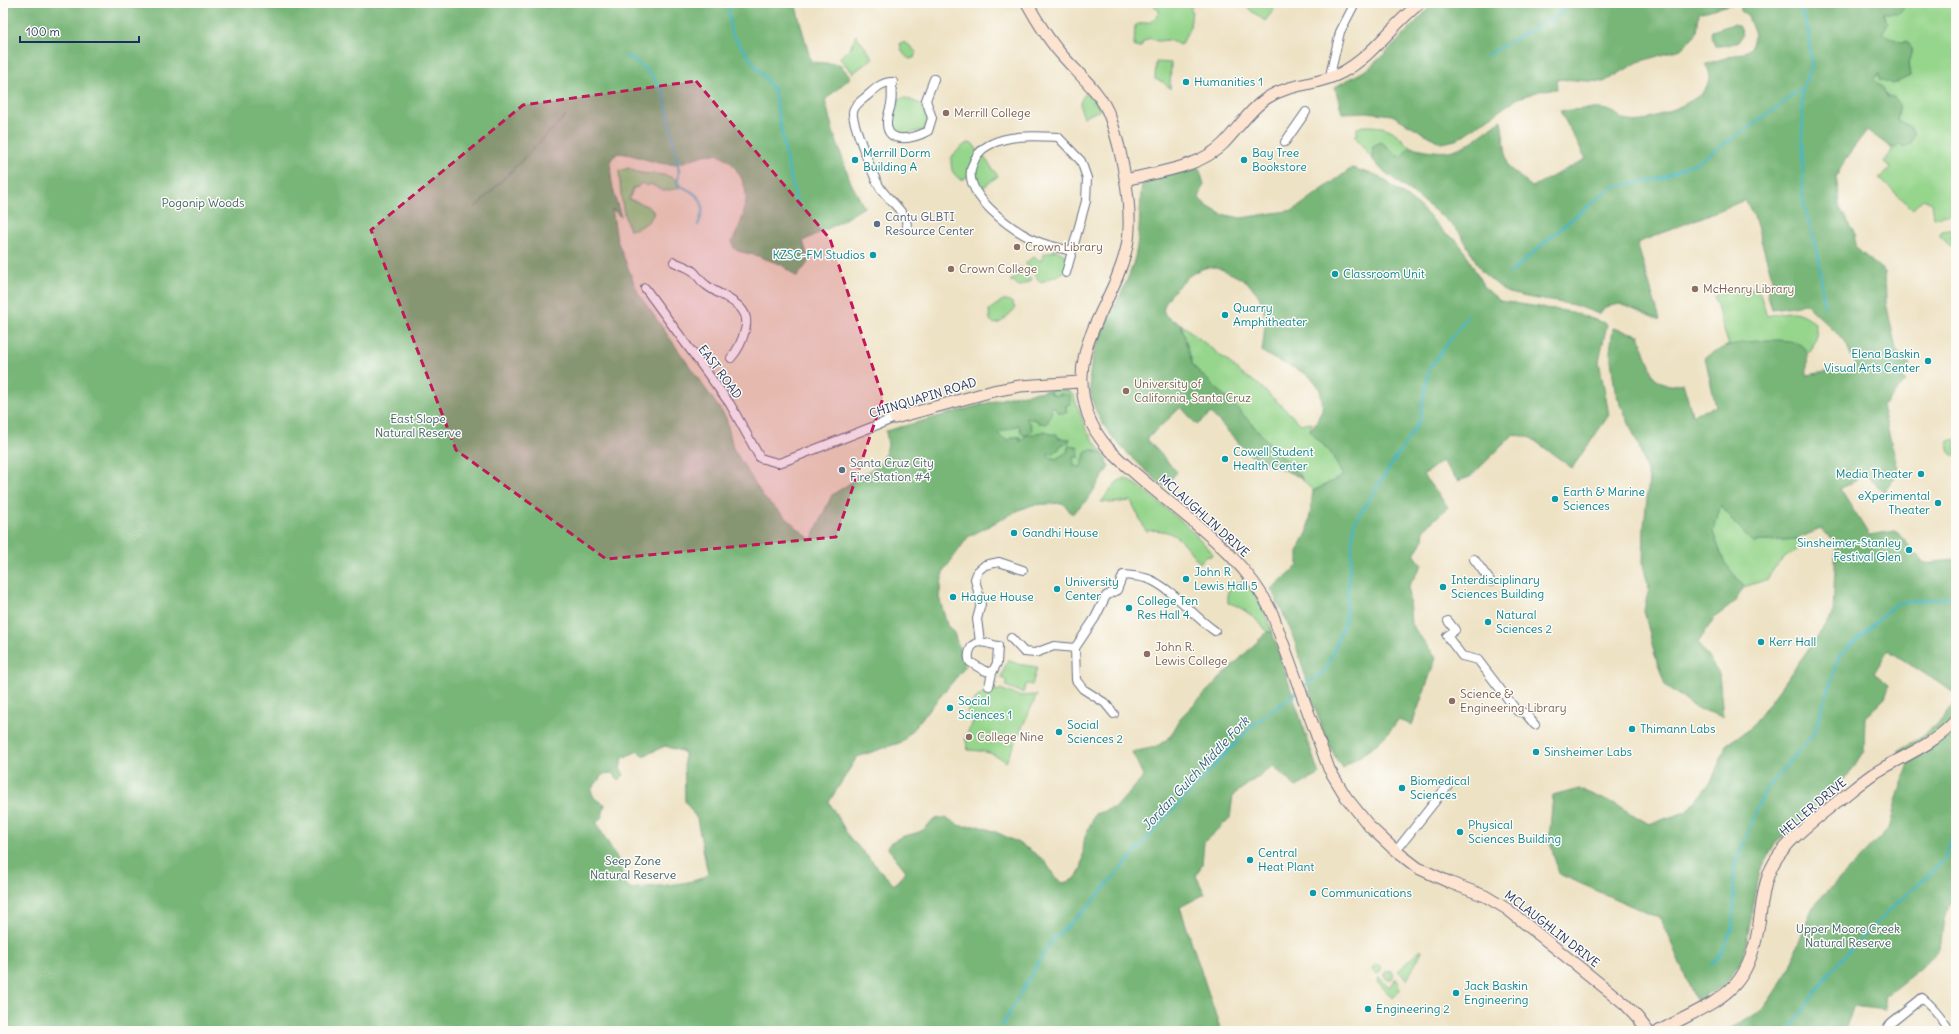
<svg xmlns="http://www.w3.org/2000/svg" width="1959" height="1034" font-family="Delius,sans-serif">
<rect width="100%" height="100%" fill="#fdfcf7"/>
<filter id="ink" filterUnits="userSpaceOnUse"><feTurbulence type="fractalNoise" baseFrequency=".025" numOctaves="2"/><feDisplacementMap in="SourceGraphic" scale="8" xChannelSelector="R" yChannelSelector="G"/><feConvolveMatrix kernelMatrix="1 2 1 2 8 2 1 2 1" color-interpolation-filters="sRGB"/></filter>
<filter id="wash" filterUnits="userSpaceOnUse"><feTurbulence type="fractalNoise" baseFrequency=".012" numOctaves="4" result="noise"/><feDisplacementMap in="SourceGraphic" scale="16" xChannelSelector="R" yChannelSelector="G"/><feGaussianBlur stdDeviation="0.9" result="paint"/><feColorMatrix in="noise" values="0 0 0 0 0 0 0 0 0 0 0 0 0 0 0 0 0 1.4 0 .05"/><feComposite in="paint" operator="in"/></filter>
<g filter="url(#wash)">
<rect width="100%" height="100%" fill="#eee2c4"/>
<path fill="#96d58c" stroke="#588275" d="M 1152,3 L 1187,3 L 1193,6 L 1190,9 L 1192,11 L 1190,27 L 1181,45 L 1168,40 L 1157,41 L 1150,38 L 1143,42 L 1141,47 L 1134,47 L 1135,25 L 1150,22 L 1159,14 L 1159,11 Z
M 1244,3 L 1279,3 L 1265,21 L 1250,10 Z
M 1907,3 L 1956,3 L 1956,213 L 1934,218 L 1932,203 L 1923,199 L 1913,209 L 1879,178 L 1891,168 L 1884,162 L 1892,151 L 1890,147 L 1895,148 L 1909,126 L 1897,120 L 1899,105 L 1887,97 L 1883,88 L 1872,79 L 1876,78 L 1881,71 L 1910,76 L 1908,64 L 1912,49 L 1881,33 L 1883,13 Z
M 856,35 L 873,58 L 853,73 L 839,58 L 850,49 Z
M 903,42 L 909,45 L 916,52 L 914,58 L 910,59 C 904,57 900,48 900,43 Z
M 1156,62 L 1171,63 L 1170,89 L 1163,82 L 1155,79 Z
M 1088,92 L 1101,110 L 1087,115 L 1084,117 C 1079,107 1078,99 1088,92 Z
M 905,98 L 924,105 L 930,119 L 924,130 L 897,136 L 888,124 L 894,99 Z
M 1363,126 C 1390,126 1392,129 1410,147 L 1400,158 L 1381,142 L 1373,146 L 1372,159 L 1355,136 L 1357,135 L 1357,128 Z
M 968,143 L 973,144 L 978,151 L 967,177 L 962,180 C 951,174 951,169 951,157 L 964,145 Z
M 984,157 L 998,176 L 981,189 L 974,180 L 976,164 L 979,158 Z
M 629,168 C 631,169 635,172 637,172 C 650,176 669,171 679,183 L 679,188 L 664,191 L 650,184 L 648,186 L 641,183 L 637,188 L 634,187 L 629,199 L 647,206 L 654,212 C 651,223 640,228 630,230 C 621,212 621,191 619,171 Z
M 1956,229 L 1956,234 L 1955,233 L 1950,237 L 1956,244 L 1956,252 L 1939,235 L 1942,231 Z
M 1056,250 L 1065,255 L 1068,260 L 1064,272 C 1056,277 1048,278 1041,283 L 1025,263 L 1034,257 L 1041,261 L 1044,254 Z
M 1021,267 L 1032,280 L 1019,287 L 1015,282 L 1010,281 L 1016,277 L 1019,268 Z
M 1740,288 L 1742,292 L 1758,288 L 1767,316 C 1790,312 1795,307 1815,323 L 1817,336 L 1811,351 L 1807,353 L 1803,347 L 1767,340 L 1729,346 L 1714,296 Z
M 1003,300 C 1010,300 1013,302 1015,309 L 1001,322 L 995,324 L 990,320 L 989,310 Z
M 1181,324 L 1231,364 L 1242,374 L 1259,385 L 1301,424 L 1312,423 L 1310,431 L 1331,453 L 1343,476 L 1313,491 L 1236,407 L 1193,366 Z
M 1049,390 L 1066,390 L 1073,394 L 1086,430 L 1104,455 L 1095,450 L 1086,451 L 1081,467 L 1074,466 L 1073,457 L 1079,457 L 1077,446 L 1069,445 L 1067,452 L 1056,459 L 1048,457 L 1048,453 L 1070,439 L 1058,438 L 1045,431 L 1019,442 L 1020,437 L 1014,437 L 1008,440 L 1001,438 L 998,433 L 1019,425 L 1020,431 L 1028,434 L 1032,431 L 1031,425 L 1026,418 L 1037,420 L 1051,406 L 1067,412 L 1064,396 L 1061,394 L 1056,396 L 1050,393 Z
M 1956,439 L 1956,456 C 1948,455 1946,448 1949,441 Z
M 1125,478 L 1140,487 L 1187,526 L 1210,550 L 1213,554 L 1211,556 L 1205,557 L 1200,563 C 1182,543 1177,527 1146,531 L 1131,501 L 1109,503 L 1109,502 L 1101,502 L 1117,482 Z
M 1721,504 L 1735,524 L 1753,542 L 1797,539 L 1802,547 C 1788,555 1774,564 1768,579 L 1744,587 L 1724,562 L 1713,532 Z
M 1240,582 C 1254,583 1268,621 1272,632 L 1267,632 C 1261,622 1239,604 1228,603 L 1228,587 Z
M 1008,659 L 1017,664 L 1037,667 L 1032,685 L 1026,684 L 1023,693 L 1006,686 L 1006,680 L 1001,678 Z
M 993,689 L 998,691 L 1000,689 L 1019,696 L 1037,695 L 1006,762 C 993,752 984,751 968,750 L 965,737 C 972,723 976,725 967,711 C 974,699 979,693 993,689 Z
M 1421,949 L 1422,951 L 1407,980 L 1398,971 Z
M1372.5 969a4.5 4.5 0 1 1 9 0a4.5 4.5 0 1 1-9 0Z
M1384.5 975a4.5 4.5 0 1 1 9 0a4.5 4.5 0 1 1-9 0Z
M 1379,977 L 1389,987 L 1396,978 L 1400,990 L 1392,998 L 1378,982 Z"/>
<path fill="#78b678" stroke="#4a726b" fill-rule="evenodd" d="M 3,3 L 795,3 L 811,62 L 839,64 L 851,77 L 825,100 L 833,131 L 851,183 L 864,207 L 835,225 L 803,241 L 809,261 L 797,277 L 782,265 L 758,256 L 738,251 L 734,248 L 732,241 C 739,230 745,213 746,200 C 748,184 732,154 713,154 C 697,154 683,166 666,164 C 649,162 634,154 618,153 L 611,159 C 609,179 615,198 621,217 L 612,209 L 617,240 L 638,293 L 726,418 L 733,448 L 764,498 L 811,540 L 832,495 L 881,463 L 888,446 L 886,431 L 1013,396 L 1049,390 L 1050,393 L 1056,396 L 1061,394 L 1070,395 L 1070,404 L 1065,406 L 1067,413 L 1059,413 L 1055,408 L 1051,406 L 1050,408 L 1052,411 L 1047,424 L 1038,423 L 1037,420 L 1026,418 L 1031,425 L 1032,431 L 1028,434 L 1023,435 L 1019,425 L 998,433 L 1001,437 L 1008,440 L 1014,437 L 1020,437 L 1020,442 L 1025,436 L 1045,431 L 1050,434 L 1057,434 L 1058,438 L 1070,439 L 1069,442 L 1061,445 L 1059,449 L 1052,454 L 1048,453 L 1049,457 L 1056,459 L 1067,452 L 1069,445 L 1078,447 L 1079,457 L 1073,457 L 1074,466 L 1081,467 L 1086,451 L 1091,449 L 1104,455 L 1109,467 L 1088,499 L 1072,514 L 1063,503 L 1032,505 L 1019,510 L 968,537 L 943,572 L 939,597 L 947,625 L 954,633 L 965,667 L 902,742 L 857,757 L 829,802 L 849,837 L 894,885 L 906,871 L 887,847 C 900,834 905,837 919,832 C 928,829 930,818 941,818 C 950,817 954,824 961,826 C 967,827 973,825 979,826 C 1001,833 1023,844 1041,858 C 1051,866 1049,874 1063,883 C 1089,878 1080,856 1085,837 C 1087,830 1092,822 1095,814 L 1116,807 L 1144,777 L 1132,752 L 1156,747 L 1170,737 L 1182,716 L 1267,632 L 1272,632 L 1319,775 L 1296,787 L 1273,766 L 1233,795 L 1230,818 L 1204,842 L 1202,865 L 1196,876 L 1205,894 L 1180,907 L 1221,1031 L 3,1031 ZM 565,116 L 566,116 L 474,209 ZM 665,746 L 684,752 L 685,801 L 697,819 L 708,874 C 698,885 647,886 630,889 L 622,878 L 622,866 L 598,826 L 597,822 L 602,817 L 605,804 C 597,801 593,798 591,790 L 603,774 L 612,773 L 619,780 L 624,775 L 620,768 L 623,758 L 638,751 L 643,756 Z
M 1437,3 L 1736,3 L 1699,13 L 1697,33 L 1681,49 L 1638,62 L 1604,82 L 1556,79 L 1557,89 L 1543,90 L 1518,98 L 1456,140 L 1441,143 L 1392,115 L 1367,112 L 1342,113 L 1335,87 L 1368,69 L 1395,44 L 1433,4 Z
M 1740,3 L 1907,4 L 1899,13 L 1883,13 L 1888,24 L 1882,33 L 1902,43 L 1907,41 L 1912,49 L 1908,64 L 1910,76 L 1893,84 L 1880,79 L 1880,72 L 1876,78 L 1873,79 L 1883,88 L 1887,97 L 1894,97 L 1899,105 L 1897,120 L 1909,126 L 1914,133 L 1911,144 L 1903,147 L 1901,144 L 1895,148 L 1890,147 L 1867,130 L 1848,155 L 1836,177 L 1841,210 L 1853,230 L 1857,249 L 1885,272 L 1886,302 L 1896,350 L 1910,365 L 1902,376 L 1906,382 L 1882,407 L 1899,473 L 1884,492 L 1865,474 L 1840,489 L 1869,535 L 1896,531 L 1924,563 L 1956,560 L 1956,694 L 1888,650 L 1874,673 L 1889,685 L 1885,698 L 1865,717 L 1864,750 L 1848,776 L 1775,844 L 1760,871 L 1743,959 L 1725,985 L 1696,1001 L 1661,919 L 1559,874 L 1549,838 L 1553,796 L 1579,789 L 1615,804 L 1649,824 L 1686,812 L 1711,782 L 1727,744 L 1752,727 L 1833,615 L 1836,541 L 1820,529 L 1797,539 L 1753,542 L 1735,524 L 1721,505 L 1713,532 L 1724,562 L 1744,587 L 1734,603 L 1714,618 L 1698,643 L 1719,674 L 1723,717 L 1694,707 L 1665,685 L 1654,652 L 1644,610 L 1649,588 L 1643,565 L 1644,526 L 1649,479 L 1640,449 L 1615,391 L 1610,352 L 1613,328 L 1639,335 L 1654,377 L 1668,386 L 1683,383 L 1692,414 L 1716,407 L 1705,357 C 1713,354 1722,347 1730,345 C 1745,342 1793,334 1804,348 C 1810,355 1806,367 1807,375 L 1856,367 L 1845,341 L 1806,304 L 1772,309 L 1768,295 L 1772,277 L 1754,216 L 1745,200 L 1637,243 L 1660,320 L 1620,304 L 1605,307 L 1599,314 L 1574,305 L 1526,297 L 1506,292 L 1482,272 L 1460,233 L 1443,217 L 1381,169 L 1372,159 L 1373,146 L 1381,142 L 1400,157 L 1410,147 C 1423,149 1441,154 1453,150 C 1471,145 1486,131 1501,120 L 1508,167 L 1532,187 L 1586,159 L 1560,111 C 1575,110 1593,107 1607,110 C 1622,114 1620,124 1642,121 C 1660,114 1708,101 1710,78 C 1710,73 1708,68 1706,64 L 1745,52 L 1751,48 L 1755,34 L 1748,17 L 1741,11 Z
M 1734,24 L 1740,27 L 1743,35 C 1738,45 1724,46 1715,46 L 1711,34 L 1712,31 Z
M 1199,168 L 1204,184 L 1199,198 L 1207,206 L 1221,214 L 1241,218 L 1294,210 L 1352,168 L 1379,176 L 1420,207 L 1445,233 L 1456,240 L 1464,250 L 1484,287 L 1500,301 L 1572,312 L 1607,324 L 1599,361 L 1609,415 L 1572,468 L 1531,438 L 1514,434 L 1470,477 L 1458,481 L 1442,461 L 1423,475 L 1448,507 L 1424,529 L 1423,540 L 1414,554 L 1422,565 L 1408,587 L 1411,624 L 1436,658 L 1412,725 L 1398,720 C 1384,742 1363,754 1342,768 C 1316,727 1308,679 1292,634 C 1287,619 1278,604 1271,589 L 1298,566 L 1298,550 L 1308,531 L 1313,491 L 1343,476 L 1331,453 L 1310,431 C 1320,417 1325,412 1321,394 C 1315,368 1280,367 1262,351 C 1267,316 1269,291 1232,274 C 1225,271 1216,266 1209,267 C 1203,268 1196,271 1192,274 C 1184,279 1160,303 1164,312 C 1166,319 1176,321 1181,324 L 1193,366 L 1236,407 L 1302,478 L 1250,455 L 1211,413 L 1197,425 L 1181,407 L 1147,439 L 1177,472 L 1164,487 C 1117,443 1068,410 1100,337 C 1111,311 1128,285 1135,257 C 1140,236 1140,204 1142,181 Z
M 1956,701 L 1956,893 L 1944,919 L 1940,948 L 1922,967 L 1884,997 L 1886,1010 L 1853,1006 L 1845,1031 L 1725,1031 L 1763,1010 L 1788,971 L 1813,906 L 1890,827 L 1896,800 L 1909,764 L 1898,751 C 1923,737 1939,725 1956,701 Z"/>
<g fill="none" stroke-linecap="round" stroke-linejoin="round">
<path stroke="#4ab7c4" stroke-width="2.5" d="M 728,3 L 731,33 L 774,90 L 787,163 L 798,207
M 1487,55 L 1578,3
M 626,57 L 631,58 L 649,72 L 664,93 L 679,171 L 677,184 C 699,195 709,200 698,225
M 1802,88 L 1803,201 L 1819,259 L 1824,306
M 1510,273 L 1568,222 L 1612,187 L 1656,180 L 1699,161 L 1771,112 L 1802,88 L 1812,68 L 1808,30 L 1799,3
M 1303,687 L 1326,670 L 1345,621 L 1354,523 L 1419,422 L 1429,369 L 1468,315
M 1711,965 L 1722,953 L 1733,924 L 1734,867 L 1764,792 L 1814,733 L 1839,656 L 1897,603 L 1940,599 L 1956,595
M 1002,1026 L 1050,942 L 1084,911 L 1167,816 L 1252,726 L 1297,692
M 997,1031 L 999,1029
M 1789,1031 L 1827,975 L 1870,929 L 1944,860 L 1956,827"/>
</g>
</g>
<g filter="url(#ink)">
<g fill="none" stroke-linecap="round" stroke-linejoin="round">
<defs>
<path id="street" d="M 1331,71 L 1340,32 L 1355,3
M 1285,142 L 1306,112
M 907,228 C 908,213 889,201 881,189 C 875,181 851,120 853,112 C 854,105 862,100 867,96 C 874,90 882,81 893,82 C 890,89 893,96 891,104 C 890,110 887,116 887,122 C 886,146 915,138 928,131 L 932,118 L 926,100 L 934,79
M 674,262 C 680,265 689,267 694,272 C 698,276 701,282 706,285 C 722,298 753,304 745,330 C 742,341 739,349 731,358
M 1066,273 L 1086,201 L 1087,178 L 1081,161 L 1058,137 C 1035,136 1009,134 989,145 C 981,149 975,157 972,166 C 962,194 1011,229 1034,240 C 1045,245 1059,248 1072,251
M 645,288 L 730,404 L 760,458 L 778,463 L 785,461 L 895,418
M 1474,559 L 1491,582
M 1448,621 L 1455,630 L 1447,636 L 1462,656 L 1478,660 L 1517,711 L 1525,713 L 1535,725
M 1011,638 L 1024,652 L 1035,653 L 1054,646 L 1075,648 L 1076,680 L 1083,689 L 1105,703 L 1114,714
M 980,642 L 977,619 L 981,604 L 975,579 L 978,571 L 985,565 L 999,562 L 1023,570
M 1075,648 L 1095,618 L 1106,596 L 1117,590 L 1123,575 C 1133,576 1142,576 1151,580 C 1176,592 1193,616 1215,631
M 989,686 L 992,673 L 997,663 L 998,646 C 988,644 975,637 970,650 C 968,655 968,658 970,662 L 983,670 L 992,673
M 1396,851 L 1448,785
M 1886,1031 L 1891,1023 L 1922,998 C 1934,1007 1942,1018 1950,1031"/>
<path id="secondary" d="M 1027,3 C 1037,21 1048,39 1061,54 C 1078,74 1101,92 1110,117 C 1122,150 1134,212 1127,246 C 1113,309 1065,346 1088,415 C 1098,444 1122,462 1144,481 C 1190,521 1245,556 1272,613 L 1329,769 L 1346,797 L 1370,827 L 1396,851 L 1418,868 L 1451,883 L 1485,896 L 1507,909 L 1625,1004 L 1638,1018 L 1648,1031
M 1125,180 C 1157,172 1199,168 1223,144 C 1238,129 1249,110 1267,98 C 1289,83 1317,86 1341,73 C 1373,56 1392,25 1420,3
M 895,418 L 993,391 L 1020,386 L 1080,382
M 1659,1031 C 1720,998 1750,995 1760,917 C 1763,895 1765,874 1779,855 C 1795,834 1817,818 1837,802 C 1849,793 1861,782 1873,774 C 1902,756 1933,746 1956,720"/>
</defs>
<use href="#street" stroke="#656e82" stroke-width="10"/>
<use href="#secondary" stroke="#656e82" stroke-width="13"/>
<use href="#street" stroke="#fff" stroke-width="8"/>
<use href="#secondary" stroke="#fde4d1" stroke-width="11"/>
</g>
</g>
<path fill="#c2185b" fill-opacity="0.2" stroke="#c2185b" stroke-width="3" stroke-dasharray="8 5" stroke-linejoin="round" d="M 696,81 L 830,239 L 883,398 L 836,537 L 606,559 L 456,450 L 371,230 L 523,105 Z"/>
<g fill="#0f9aa8" stroke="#fdfcf7" stroke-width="1.5">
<circle cx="1186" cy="82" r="4"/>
<circle cx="855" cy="160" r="4"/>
<circle cx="1244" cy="160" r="4"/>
<circle cx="873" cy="255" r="4"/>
<circle cx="1335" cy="274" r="4"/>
<circle cx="1225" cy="315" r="4"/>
<circle cx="1928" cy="361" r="4"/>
<circle cx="1225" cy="459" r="4"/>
<circle cx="1921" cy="474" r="4"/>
<circle cx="1555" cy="499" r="4"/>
<circle cx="1938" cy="503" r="4"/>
<circle cx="1014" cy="533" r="4"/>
<circle cx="1909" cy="550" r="4"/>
<circle cx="1186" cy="579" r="4"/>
<circle cx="1443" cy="587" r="4"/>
<circle cx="1057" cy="589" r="4"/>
<circle cx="953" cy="597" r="4"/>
<circle cx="1129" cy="608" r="4"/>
<circle cx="1488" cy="622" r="4"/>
<circle cx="1761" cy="642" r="4"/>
<circle cx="950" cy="708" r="4"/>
<circle cx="1632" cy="729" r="4"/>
<circle cx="1059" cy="732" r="4"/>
<circle cx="1536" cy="752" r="4"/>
<circle cx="1402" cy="788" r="4"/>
<circle cx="1460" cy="832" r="4"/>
<circle cx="1250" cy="860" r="4"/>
<circle cx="1313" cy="893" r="4"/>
<circle cx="1456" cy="993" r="4"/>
<circle cx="1368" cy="1009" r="4"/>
</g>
<g fill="#8d6e63" stroke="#fdfcf7" stroke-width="1.5">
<circle cx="946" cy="113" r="4"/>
<circle cx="1017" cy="247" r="4"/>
<circle cx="951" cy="269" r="4"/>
<circle cx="1695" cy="289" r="4"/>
<circle cx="1126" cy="391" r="4"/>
<circle cx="1147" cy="654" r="4"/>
<circle cx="1452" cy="701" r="4"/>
<circle cx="969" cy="737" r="4"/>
</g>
<g fill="#5c6f8a" stroke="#fdfcf7" stroke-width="1.5">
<circle cx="877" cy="224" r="4"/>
<circle cx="842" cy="470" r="4"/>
</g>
<g text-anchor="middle" stroke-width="3" stroke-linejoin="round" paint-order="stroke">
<g font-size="12" fill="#0d838f" stroke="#fdfcf7" text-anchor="start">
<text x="1194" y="86">Humanities 1</text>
<text x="863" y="157">Merrill Dorm<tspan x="863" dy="14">Building A</tspan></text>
<text x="1252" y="157">Bay Tree<tspan x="1252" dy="14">Bookstore</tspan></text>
<text x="865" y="259" text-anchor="end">KZSC-FM Studios</text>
<text x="1343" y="278">Classroom Unit</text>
<text x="1233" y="312">Quarry<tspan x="1233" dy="14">Amphitheater</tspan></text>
<text x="1920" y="358" text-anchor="end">Elena Baskin<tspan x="1920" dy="14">Visual Arts Center</tspan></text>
<text x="1233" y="456">Cowell Student<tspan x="1233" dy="14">Health Center</tspan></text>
<text x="1913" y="478" text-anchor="end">Media Theater</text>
<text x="1563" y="496">Earth &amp; Marine<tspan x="1563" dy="14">Sciences</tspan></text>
<text x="1930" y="500" text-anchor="end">eXperimental<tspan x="1930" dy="14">Theater</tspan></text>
<text x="1022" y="537">Gandhi House</text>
<text x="1901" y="547" text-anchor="end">Sinsheimer-Stanley<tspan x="1901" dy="14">Festival Glen</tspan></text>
<text x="1194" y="576">John R<tspan x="1194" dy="14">Lewis Hall 5</tspan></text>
<text x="1451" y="584">Interdisciplinary<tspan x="1451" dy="14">Sciences Building</tspan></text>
<text x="1065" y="586">University<tspan x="1065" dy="14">Center</tspan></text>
<text x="961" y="601">Hague House</text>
<text x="1137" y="605">College Ten<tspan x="1137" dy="14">Res Hall 4</tspan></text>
<text x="1496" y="619">Natural<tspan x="1496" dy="14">Sciences 2</tspan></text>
<text x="1769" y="646">Kerr Hall</text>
<text x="958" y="705">Social<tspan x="958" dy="14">Sciences 1</tspan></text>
<text x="1067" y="729">Social<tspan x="1067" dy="14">Sciences 2</tspan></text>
<text x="1640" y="733">Thimann Labs</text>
<text x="1544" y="756">Sinsheimer Labs</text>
<text x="1410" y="785">Biomedical<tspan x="1410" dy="14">Sciences</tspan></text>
<text x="1468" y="829">Physical<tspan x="1468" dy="14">Sciences Building</tspan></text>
<text x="1258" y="857">Central<tspan x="1258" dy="14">Heat Plant</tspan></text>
<text x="1321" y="897">Communications</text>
<text x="1464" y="990">Jack Baskin<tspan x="1464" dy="14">Engineering</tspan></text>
<text x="1376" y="1013">Engineering 2</text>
</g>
<g font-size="12" fill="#785e54" stroke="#fdfcf7" text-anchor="start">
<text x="954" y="117">Merrill College</text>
<text x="1025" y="251">Crown Library</text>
<text x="959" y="273">Crown College</text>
<text x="1703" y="293">McHenry Library</text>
<text x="1134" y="388">University of<tspan x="1134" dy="14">California, Santa Cruz</tspan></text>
<text x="1155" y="651">John R.<tspan x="1155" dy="14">Lewis College</tspan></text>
<text x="1460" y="698">Science &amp;<tspan x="1460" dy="14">Engineering Library</tspan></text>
<text x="977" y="741">College Nine</text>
</g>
<g font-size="12" fill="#40616c" stroke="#fdfcf7">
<text x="203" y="207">Pogonip Woods</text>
<text x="418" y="423">East Slope<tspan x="418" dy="14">Natural Reserve</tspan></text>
<text x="633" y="865">Seep Zone<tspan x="633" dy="14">Natural Reserve</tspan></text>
<text x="1848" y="933">Upper Moore Creek<tspan x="1848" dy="14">Natural Reserve</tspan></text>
</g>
<g font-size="12" fill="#4e5e75" stroke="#fdfcf7" text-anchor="start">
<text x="885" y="221">Cantu GLBTI<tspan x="885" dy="14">Resource Center</tspan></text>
<text x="850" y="467">Santa Cruz City<tspan x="850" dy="14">Fire Station #4</tspan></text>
</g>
<g font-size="12" fill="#1b2f5e" stroke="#fdfcf7">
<text transform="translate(720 372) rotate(53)" y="4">EAST ROAD</text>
<text transform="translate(923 398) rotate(-17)" y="4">CHINQUAPIN ROAD</text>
<text transform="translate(1204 516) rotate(42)" y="4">MCLAUGHLIN DRIVE</text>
<text transform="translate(1813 807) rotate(-40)" y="4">HELLER DRIVE</text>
<text transform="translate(1552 929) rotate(38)" y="4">MCLAUGHLIN DRIVE</text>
</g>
<g font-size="13" font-style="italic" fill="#2b5f82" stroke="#fdfcf7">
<text transform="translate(1195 773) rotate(-47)" y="5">Jordan Gulch Middle Fork</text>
</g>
</g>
<rect width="1959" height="1034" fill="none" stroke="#fdfcf7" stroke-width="16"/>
<path d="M20 36v6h119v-6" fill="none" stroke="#1b2f5e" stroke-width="2"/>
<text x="26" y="36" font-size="12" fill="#1b2f5e" stroke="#fdfcf7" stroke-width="3" paint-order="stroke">100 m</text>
</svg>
